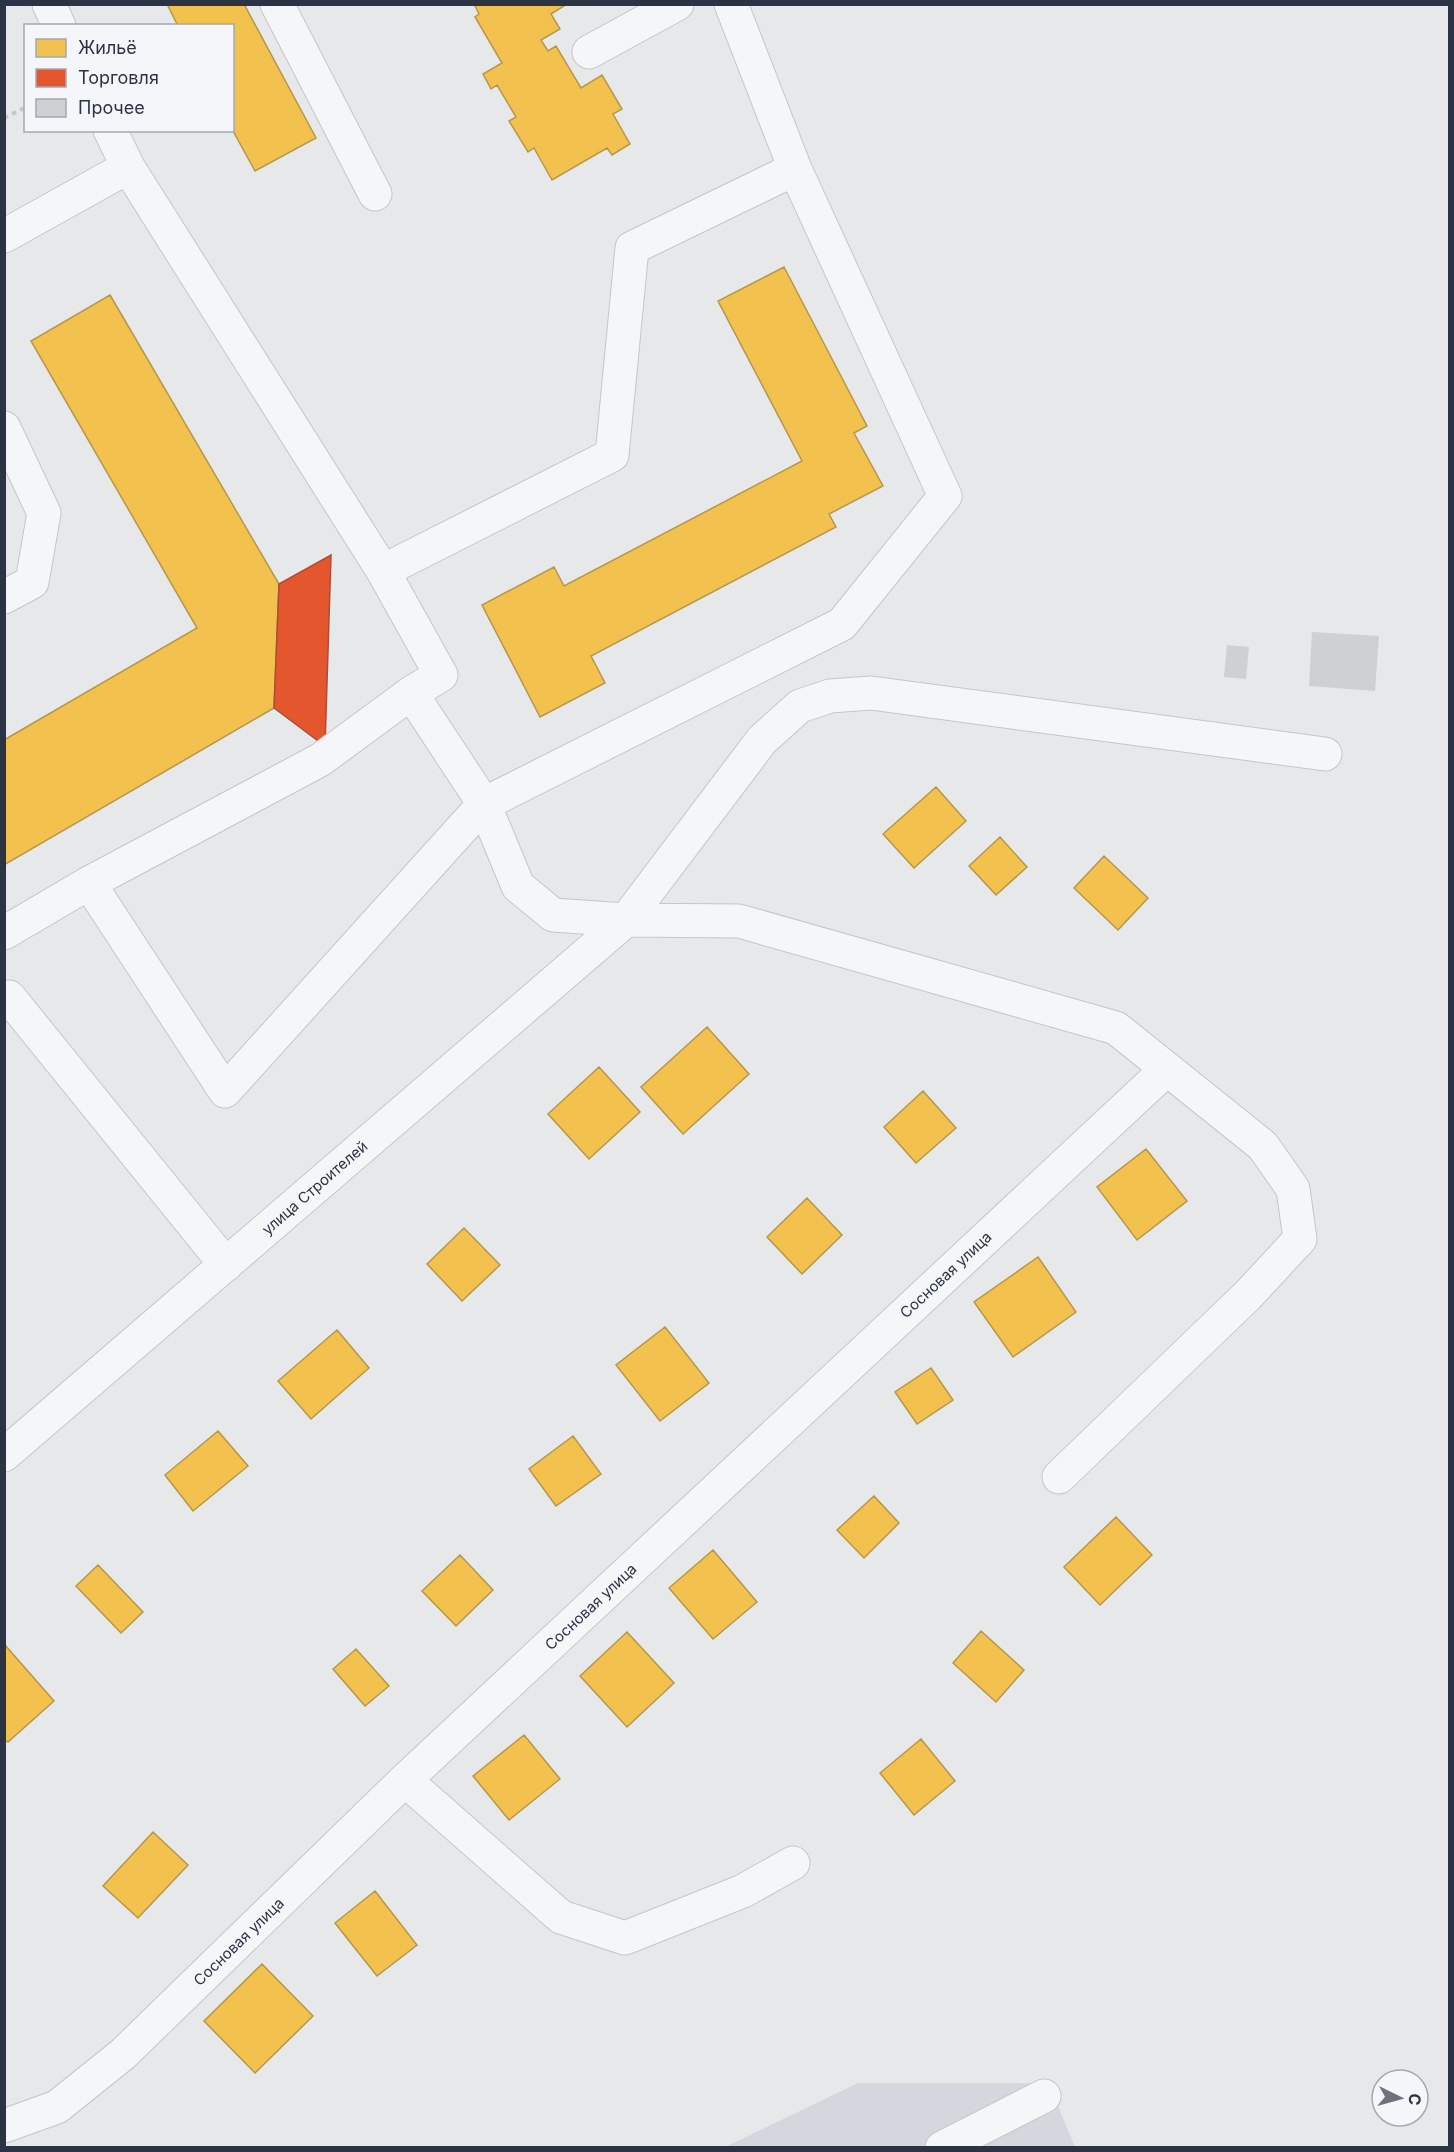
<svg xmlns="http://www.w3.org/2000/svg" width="1454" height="2152" font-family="Inter,sans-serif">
<rect width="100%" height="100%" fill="#e6e8ea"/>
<path fill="#d4d7dd" d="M 858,2083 L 1048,2083 L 1075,2147 L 723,2148 Z"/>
<path fill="#f2c14e" stroke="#b6974b" stroke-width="1.5" d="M 167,4 L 244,4 L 316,138 L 255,171 L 232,129 L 232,26 L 178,26 Z
M 474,4 L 567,4 L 551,14 L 560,29 L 541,40 L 548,51 L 556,46 L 581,88 L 602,75 L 622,109 L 613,114 L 630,144 L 612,155 L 607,148 L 552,180 L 534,148 L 528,152 L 509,121 L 516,117 L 497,85 L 491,89 L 483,74 L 502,63 L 475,17 L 479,14 Z
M 784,267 L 867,426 L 854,433 L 883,486 L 829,514 L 836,527 L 591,656 L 605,683 L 540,717 L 482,605 L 554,567 L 564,586 L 802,461 L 718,301 Z
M 110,295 L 279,584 L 274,708 L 4,865 L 4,740 L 197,628 L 31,341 Z
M 936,787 L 966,821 L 914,868 L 883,834 Z
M 1000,837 L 1027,867 L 996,895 L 969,866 Z
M 1104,856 L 1148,898 L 1118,930 L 1074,888 Z
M 707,1027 L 749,1074 L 683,1134 L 641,1087 Z
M 599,1067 L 640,1112 L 589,1159 L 548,1114 Z
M 923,1091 L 956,1128 L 916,1163 L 884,1127 Z
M 1146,1149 L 1187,1201 L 1137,1240 L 1097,1187 Z
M 807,1198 L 842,1235 L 802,1274 L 767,1237 Z
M 464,1228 L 500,1265 L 462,1301 L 427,1264 Z
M 1038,1257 L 1076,1312 L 1013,1357 L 974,1302 Z
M 665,1327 L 709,1383 L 660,1421 L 616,1365 Z
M 337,1330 L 369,1368 L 311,1419 L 278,1381 Z
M 931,1368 L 953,1400 L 917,1424 L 895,1392 Z
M 218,1431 L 248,1466 L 193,1511 L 165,1475 Z
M 573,1436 L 601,1474 L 556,1506 L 529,1469 Z
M 874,1496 L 899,1523 L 864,1558 L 837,1530 Z
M 1116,1517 L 1152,1555 L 1100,1605 L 1064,1567 Z
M 713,1550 L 757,1602 L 713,1639 L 669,1588 Z
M 460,1555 L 493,1590 L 456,1626 L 422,1591 Z
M 98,1565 L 143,1612 L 121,1633 L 76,1586 Z
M 981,1631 L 1024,1670 L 996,1702 L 953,1663 Z
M 627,1632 L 674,1683 L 627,1727 L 580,1676 Z
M 5,1645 L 54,1701 L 8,1742 L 4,1739 Z
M 356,1649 L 389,1686 L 365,1706 L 333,1669 Z
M 524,1735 L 560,1779 L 509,1820 L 473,1776 Z
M 921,1739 L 955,1781 L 914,1815 L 880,1773 Z
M 153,1832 L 188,1865 L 138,1918 L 103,1886 Z
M 375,1891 L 417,1945 L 377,1976 L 335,1923 Z
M 262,1964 L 313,2016 L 255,2073 L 204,2021 Z"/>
<path fill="#e4572e" stroke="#ac4c35" stroke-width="1.5" d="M 331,555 L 325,746 L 274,708 L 279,584 Z"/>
<path fill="#ced0d3" d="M 1312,632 L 1379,636 L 1375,691 L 1309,686 Z
M 1227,645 L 1249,647 L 1246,679 L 1224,677 Z"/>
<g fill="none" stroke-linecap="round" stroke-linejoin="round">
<defs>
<path id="minor" d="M 49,4 L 59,26
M 277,4 L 375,194
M 731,4 L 795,169
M 589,52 L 677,4
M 4,236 L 128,167
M 4,428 L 44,513 L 32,582 L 4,597
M 383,571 L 612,455 L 632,248 L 795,169 L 945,496 L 842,624 L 484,804 L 411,693
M 89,883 L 225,1091 L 484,804 L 518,886 L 553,915 L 626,920 L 739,921 L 1116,1028 L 1263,1146 L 1293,1189 L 1300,1239 L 1248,1295 L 1059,1477
M 4,933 L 89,883 L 320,760 L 411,693 L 441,675 L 383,571 L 128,167 L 110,130
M 9,997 L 226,1265
M 4,1455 L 626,920 L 762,740 L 800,706 L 830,696 L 871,693 L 1325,754
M 405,1780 L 561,1917 L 625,1938 L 743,1891 L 793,1863
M 4,2126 L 57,2107 L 123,2054 L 405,1780 L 1167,1069
M 942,2148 L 1044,2096"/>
</defs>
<use href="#minor" stroke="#c4c6c8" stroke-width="35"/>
<path stroke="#c5c6ca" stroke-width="4" stroke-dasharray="4.5 4.5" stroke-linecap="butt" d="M 4,118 L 26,107"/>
<use href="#minor" stroke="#f5f6f7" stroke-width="33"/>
</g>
<g text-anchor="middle" stroke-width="6" stroke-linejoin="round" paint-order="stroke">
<g font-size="15" fill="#2b3445" stroke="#f4f6f9">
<text transform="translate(315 1188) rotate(-41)" y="5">улица Строителей</text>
<text transform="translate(946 1275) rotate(-43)" y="5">Сосновая улица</text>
<text transform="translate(591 1607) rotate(-43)" y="5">Сосновая улица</text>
<text transform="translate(239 1942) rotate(-44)" y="5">Сосновая улица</text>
</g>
</g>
<rect width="1454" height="2152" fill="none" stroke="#2b3445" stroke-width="12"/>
<rect x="24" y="24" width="210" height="108" fill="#f4f6f9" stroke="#a4a8b1" stroke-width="1.5"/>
<rect x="36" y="39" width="30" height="18" fill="#f2c14e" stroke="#a4a8b1" stroke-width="1.5"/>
<text x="78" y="54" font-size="18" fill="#2b3445">Жильё</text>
<rect x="36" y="69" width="30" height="18" fill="#e4572e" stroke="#a4a8b1" stroke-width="1.5"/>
<text x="78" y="84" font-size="18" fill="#2b3445">Торговля</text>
<rect x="36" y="99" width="30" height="18" fill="#ced0d3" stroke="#a4a8b1" stroke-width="1.5"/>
<text x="78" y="114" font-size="18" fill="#2b3445">Прочее</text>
<g transform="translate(1400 2098) rotate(95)"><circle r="28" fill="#f4f6f9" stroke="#a4a8b1" stroke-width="1.5"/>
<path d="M0-4.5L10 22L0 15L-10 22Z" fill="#6c737f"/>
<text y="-9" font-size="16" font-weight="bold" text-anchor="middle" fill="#2b3445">С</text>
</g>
</svg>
